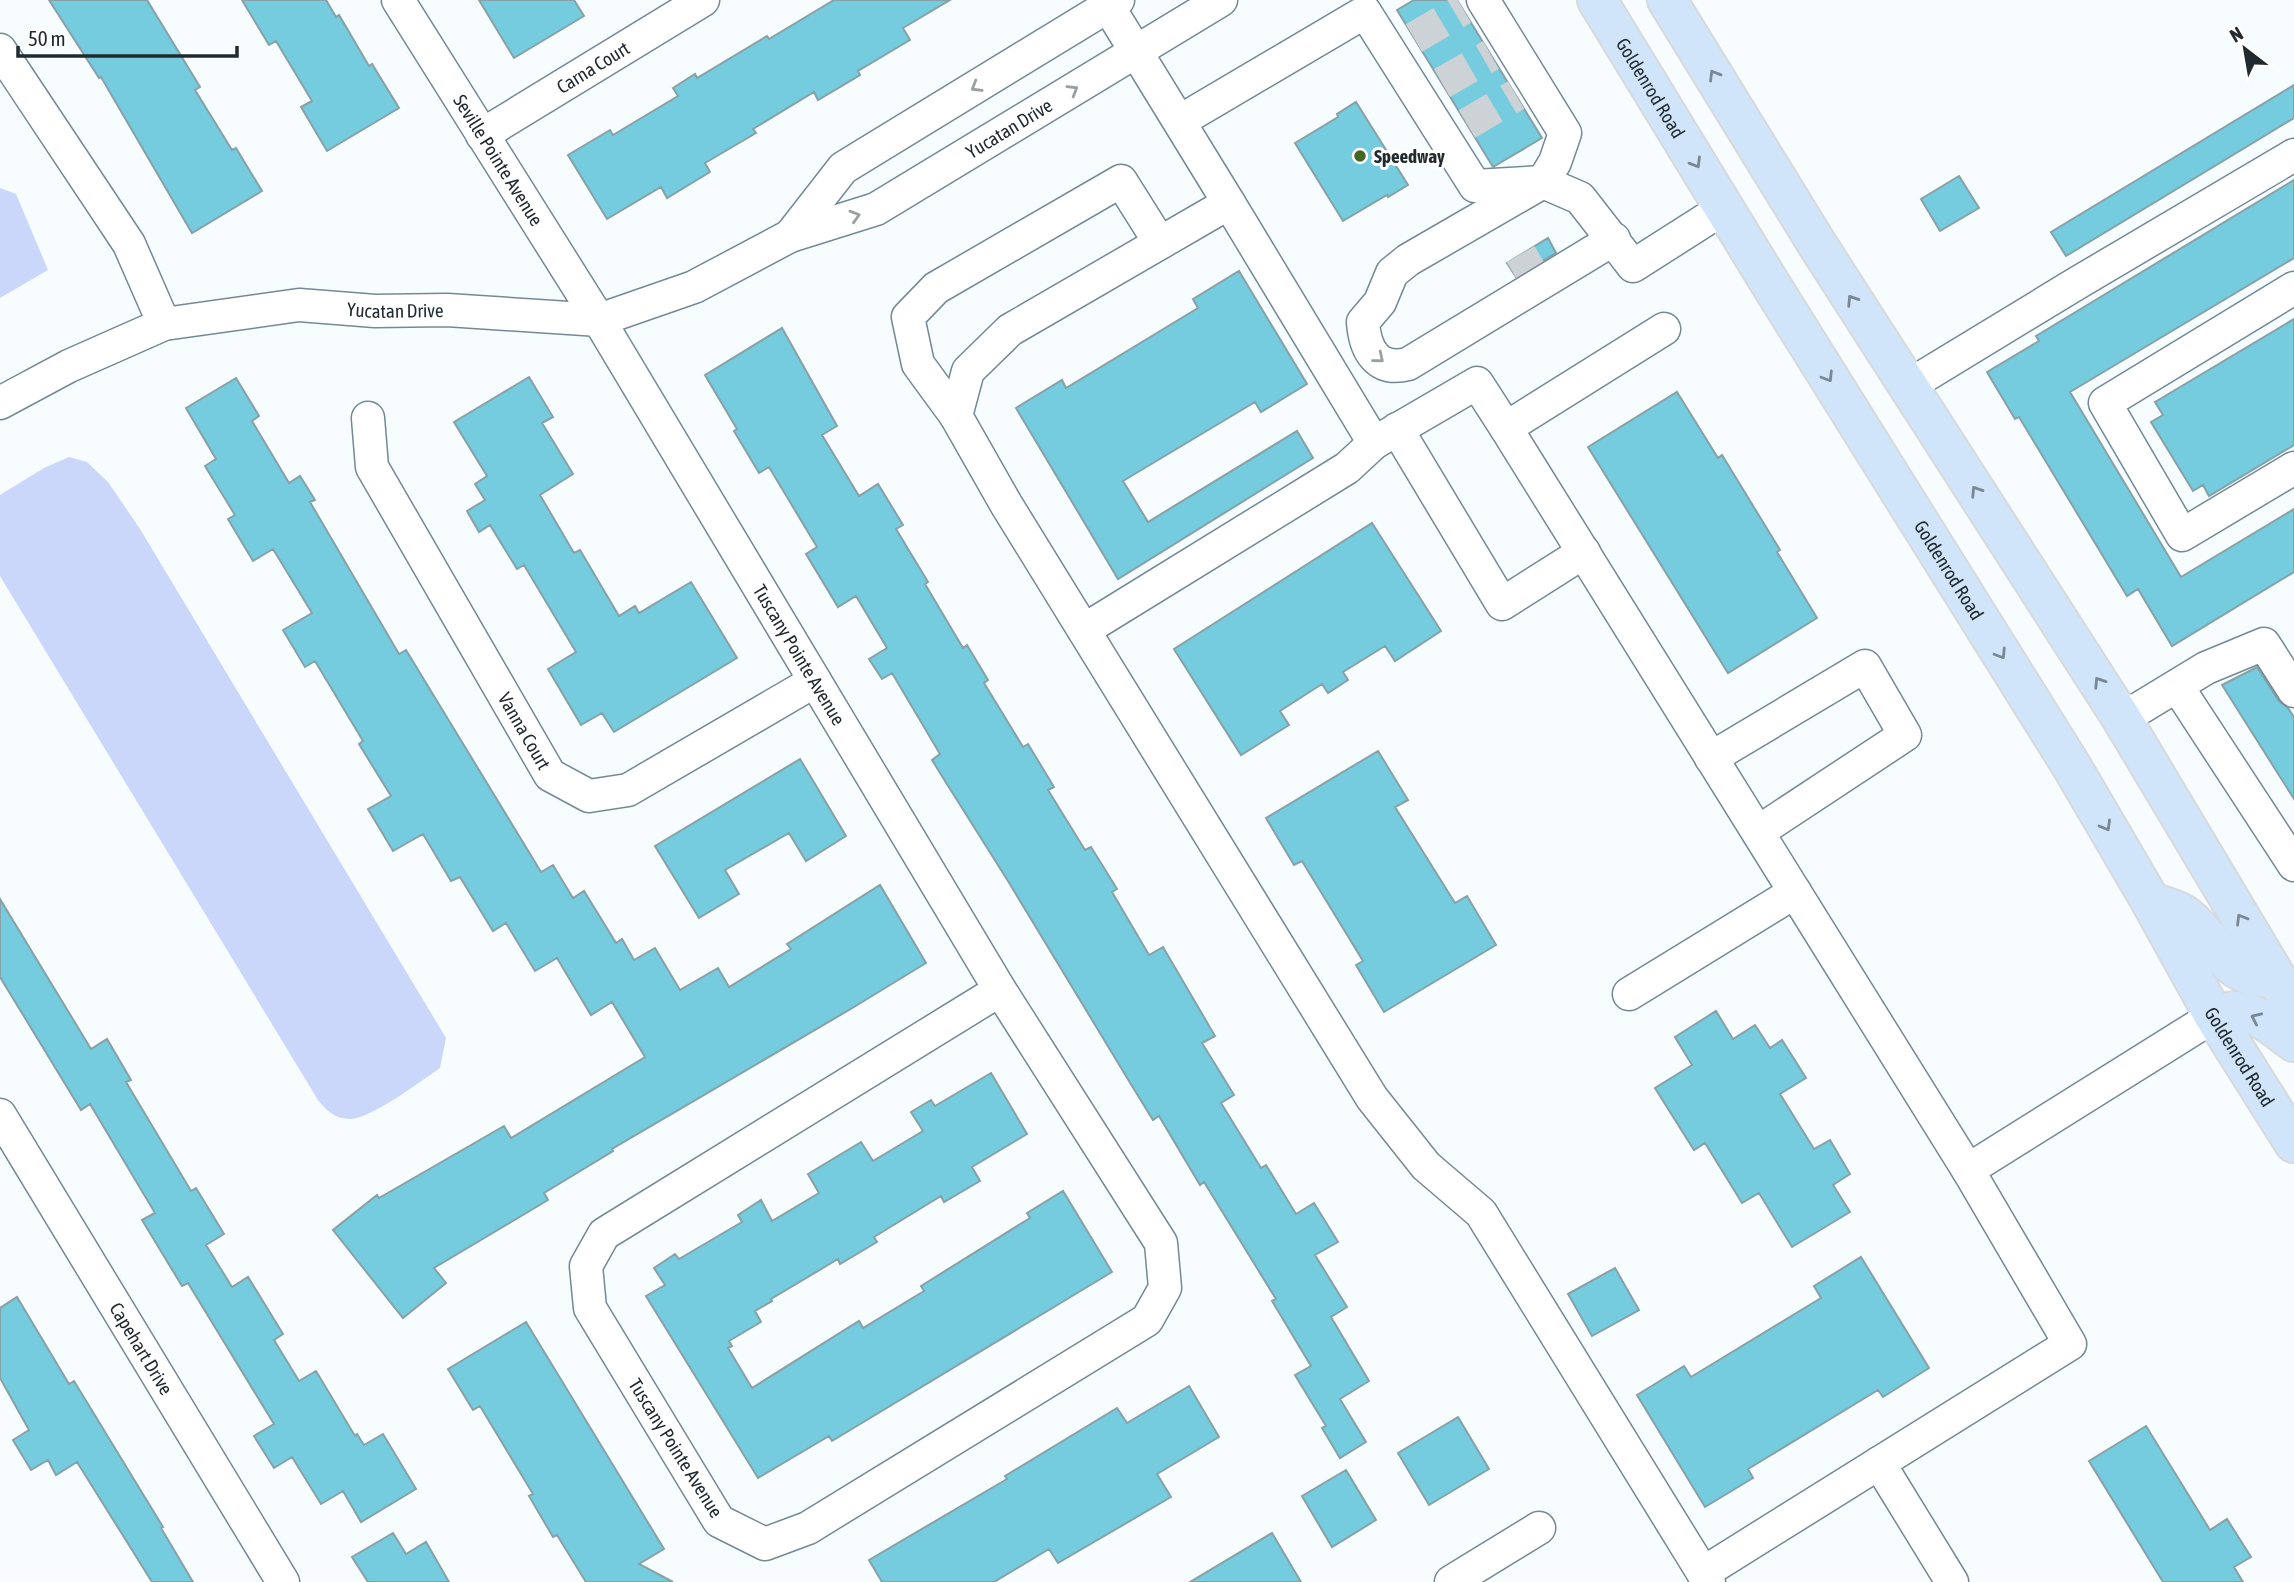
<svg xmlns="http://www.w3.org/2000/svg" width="2294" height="1582" font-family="'Asap Condensed',sans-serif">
<rect width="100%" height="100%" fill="#f7fcfe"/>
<path fill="#cbd6fb" d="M 0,188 L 16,194 L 48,270 L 0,298 Z
M 69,457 L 87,462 L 108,482 L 140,529 L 446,1038 L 440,1068 C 421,1081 371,1119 350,1119 C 335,1119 326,1110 318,1100 L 0,576 L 0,495 L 44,468 Z"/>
<path fill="#75ccde" stroke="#86a1a7" stroke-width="2" d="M 49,0 L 147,0 L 200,87 L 195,90 L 232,150 L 236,148 L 262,191 L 192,233 L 101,77 L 99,78 Z
M 242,0 L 326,0 L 336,17 L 339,15 L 369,66 L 372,64 L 399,108 L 327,151 L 301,107 L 312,101 L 276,41 L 269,45 Z
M 479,0 L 574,0 L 584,16 L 514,58 Z
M 834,0 L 950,0 L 903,28 L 910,40 L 858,71 L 860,75 L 818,100 L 814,92 L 753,129 L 756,133 L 705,163 L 710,172 L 667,198 L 661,187 L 607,219 L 568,155 L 610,130 L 613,135 L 678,96 L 673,88 L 695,74 L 697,78 L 767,36 L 769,39 Z
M 1414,0 L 1457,0 L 1542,138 L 1493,167 L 1397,10 Z
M 2294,85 L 2294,118 L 2066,256 L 2051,232 Z
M 1356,102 L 1408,185 L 1388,197 L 1387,195 L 1343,221 L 1295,143 L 1338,117 L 1337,114 Z
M 1959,176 L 1979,208 L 1940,231 L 1921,199 Z
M 2294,180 L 2294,258 L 2070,392 L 2181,577 L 2294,509 L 2294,572 L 2172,646 L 2138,589 L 2127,596 L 2019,417 L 2015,419 L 1987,372 L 2039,341 L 2036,336 Z
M 1548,238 L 1556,253 L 1516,277 L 1507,263 Z
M 1239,271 L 1307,384 L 1261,412 L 1255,402 L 1123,481 L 1148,522 L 1297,431 L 1313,458 L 1118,579 L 1016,408 L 1062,380 L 1066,388 L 1198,308 L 1193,299 Z
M 2294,319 L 2294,445 L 2209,496 L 2203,485 L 2193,491 L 2151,422 L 2163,415 L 2155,402 Z
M 782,328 L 837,426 L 822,435 L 859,496 L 878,484 L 903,525 L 896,529 L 928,582 L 925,584 L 963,648 L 967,645 L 988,680 L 984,683 L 1023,747 L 1028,744 L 1054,787 L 1048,790 L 1085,850 L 1091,847 L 1117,889 L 1112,892 L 1149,955 L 1163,947 L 1215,1036 L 1202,1043 L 1234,1095 L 1221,1103 L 1261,1168 L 1266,1165 L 1296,1214 L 1314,1203 L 1338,1242 L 1315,1255 L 1347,1307 L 1331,1317 L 1369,1381 L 1340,1399 L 1366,1442 L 1340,1458 L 1322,1428 L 1326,1426 L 1295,1375 L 1311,1366 L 1272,1301 L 1276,1299 L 1204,1182 L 1200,1185 L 1159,1116 L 1153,1120 L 1132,1086 L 1008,881 L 945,781 L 932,760 L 940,754 L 892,673 L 882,679 L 869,659 L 887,648 L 856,596 L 838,607 L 806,554 L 817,547 L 769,467 L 759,473 L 734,431 L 737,429 L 705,375 Z
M 529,377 L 553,417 L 542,423 L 573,474 L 540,495 L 574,553 L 580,550 L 619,616 L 635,606 L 639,613 L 691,582 L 737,658 L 614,732 L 602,713 L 581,725 L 548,669 L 576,652 L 524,565 L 517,569 L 490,525 L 479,532 L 467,511 L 485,500 L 475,484 L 487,476 L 454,422 Z
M 236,378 L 259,416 L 252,421 L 289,483 L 300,476 L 315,500 L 310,502 L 399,654 L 406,650 L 541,872 L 553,865 L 573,898 L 584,891 L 616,943 L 622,939 L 634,960 L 655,948 L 680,990 L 718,968 L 729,987 L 791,949 L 787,944 L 880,885 L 926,963 L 854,1007 L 612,1149 L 613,1151 L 544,1193 L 548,1200 L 434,1268 L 446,1283 L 403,1318 L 333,1230 L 377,1195 L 379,1198 L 504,1126 L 511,1138 L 645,1057 L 612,1002 L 591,1015 L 557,958 L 535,971 L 506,923 L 493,931 L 460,877 L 451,881 L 423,834 L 393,851 L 368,809 L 391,796 L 359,744 L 363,741 L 315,661 L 305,667 L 283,630 L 312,613 L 273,549 L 253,561 L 228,519 L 235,515 L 205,466 L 216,459 L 186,408 Z
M 1677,392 L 1718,458 L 1722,455 L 1780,550 L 1777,552 L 1817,618 L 1728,673 L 1588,447 Z
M 1372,523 L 1441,631 L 1395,661 L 1385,646 L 1343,672 L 1348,680 L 1328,693 L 1322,684 L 1280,711 L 1289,725 L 1241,755 L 1174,649 Z
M 2257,667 L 2279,701 L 2288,708 L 2294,717 L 2294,799 L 2222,685 Z
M 1378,751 L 1408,800 L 1395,807 L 1455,903 L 1467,896 L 1496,945 L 1384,1012 L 1356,965 L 1363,961 L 1302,861 L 1294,865 L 1266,818 Z
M 800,759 L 846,836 L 806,861 L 789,833 L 725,870 L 739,894 L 699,918 L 655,846 Z
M 0,899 L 91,1049 L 107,1039 L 131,1080 L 126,1082 L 191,1191 L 196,1188 L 224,1234 L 206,1245 L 232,1287 L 248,1277 L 283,1334 L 274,1340 L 299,1381 L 316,1371 L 355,1436 L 357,1434 L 364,1445 L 383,1434 L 416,1489 L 361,1522 L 343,1491 L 321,1504 L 292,1457 L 274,1468 L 254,1436 L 274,1424 L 188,1283 L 182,1286 L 142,1220 L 155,1213 L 90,1104 L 81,1110 L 0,977 Z
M 1716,1011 L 1733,1039 L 1755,1025 L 1770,1048 L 1782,1040 L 1806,1078 L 1780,1094 L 1814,1149 L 1830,1140 L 1850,1174 L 1833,1185 L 1850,1212 L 1792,1247 L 1759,1193 L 1742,1203 L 1705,1143 L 1694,1150 L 1655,1088 L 1692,1065 L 1675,1037 Z
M 991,1073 L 1027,1134 L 972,1167 L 980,1181 L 944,1202 L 941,1196 L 874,1237 L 877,1242 L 840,1264 L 838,1259 L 771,1299 L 772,1301 L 755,1311 L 761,1322 L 729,1341 L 732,1346 L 728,1348 L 752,1388 L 859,1321 L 863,1328 L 924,1291 L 921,1286 L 1030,1218 L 1027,1213 L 1063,1191 L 1112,1272 L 832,1441 L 829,1436 L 758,1478 L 646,1296 L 665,1285 L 654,1268 L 675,1254 L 679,1259 L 742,1222 L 738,1215 L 761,1200 L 772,1221 L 819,1193 L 808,1174 L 861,1142 L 873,1161 L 923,1131 L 911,1112 L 931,1100 L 935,1106 Z
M 1861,1257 L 1929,1368 L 1883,1397 L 1878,1390 L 1748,1469 L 1753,1478 L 1705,1507 L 1637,1395 L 1684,1366 L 1691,1377 L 1821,1298 L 1814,1286 Z
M 1615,1268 L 1639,1310 L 1592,1336 L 1568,1294 Z
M 17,1297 L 69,1384 L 74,1381 L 163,1527 L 161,1528 L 193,1582 L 152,1582 L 77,1462 L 56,1475 L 48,1460 L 31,1470 L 13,1440 L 29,1430 L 0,1378 L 0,1308 Z
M 526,1322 L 664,1549 L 639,1564 L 673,1582 L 586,1582 L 557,1535 L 553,1537 L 529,1496 L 533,1494 L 480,1406 L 473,1410 L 448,1369 Z
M 1189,1386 L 1219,1437 L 1157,1474 L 1171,1497 L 1058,1563 L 1049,1549 L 994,1582 L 882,1582 L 869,1560 L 1007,1479 L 1005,1476 L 1117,1408 L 1127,1423 Z
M 1458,1417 L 1489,1469 L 1429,1505 L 1398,1453 Z
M 2146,1426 L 2210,1530 L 2227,1519 L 2251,1557 L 2234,1567 L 2243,1582 L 2163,1582 L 2089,1461 Z
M 1346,1470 L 1376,1520 L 1332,1547 L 1302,1496 Z
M 393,1533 L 406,1554 L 426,1542 L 449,1582 L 368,1582 L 352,1557 Z
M 1272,1533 L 1301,1582 L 1190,1582 Z"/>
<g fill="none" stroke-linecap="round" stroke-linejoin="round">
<path stroke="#ccd2d5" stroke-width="32" stroke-dasharray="32 16" stroke-linecap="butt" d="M 1414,38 L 1463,9
M 1442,83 L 1491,55
M 1467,124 L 1516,95
M 1515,276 L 1556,252"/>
<defs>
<g id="minor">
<path id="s1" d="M 398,0 L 599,320 L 1000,990 L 1161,1243 L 1165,1288 L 1147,1320 L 808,1528 L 765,1544 L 719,1521 L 590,1308 L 586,1266 L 604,1234 L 1000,990"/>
<path d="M 1483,0 L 1565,133 L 1555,162 L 1543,182 L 1408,260 L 1392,273 L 1380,302 L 1363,322 C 1365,350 1377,372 1408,364 L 1614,239"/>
<path d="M 1108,6 L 1229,203 L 1010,330 L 968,371 L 956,416 L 1006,504 L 1372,1098 L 1426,1166 L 1481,1213 L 1703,1573"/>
<path d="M 0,50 L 129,244 L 164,324"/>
<path d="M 1180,121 L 1365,12 L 1475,186 L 1543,182 L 1580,198 L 1633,266 L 1724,208"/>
<path id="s2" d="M 482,135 L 703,0"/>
<path d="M 1229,203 L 1374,443 L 1477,383 L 1506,428 L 1664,329"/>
<path d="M 790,236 L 843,168 L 1118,0"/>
<path d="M 2294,288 L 2105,403 L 2182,535 L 2294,468"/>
<path d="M 1908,386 L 2079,282 L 2294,155"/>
<path id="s3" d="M 0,403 L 69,366 L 164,324 L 299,305 L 375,311 L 447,310 L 599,320 L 694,287 L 790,236 L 876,209 L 1221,0"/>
<path d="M 956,416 L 918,364 L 908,317 L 936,288 L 1121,181 L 1160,243"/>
<path id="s4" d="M 368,418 L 372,467 L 550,775 L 589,796 L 628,790 L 815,681"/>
<path d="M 1506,428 L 1968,1170"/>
<path d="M 1397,429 L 1502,604 L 1584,552"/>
<path d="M 1084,630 L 1347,468 L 1374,443"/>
<path d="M 2177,686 L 2294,865"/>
<path d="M 2122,719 L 2206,668 L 2264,644 L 2294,691"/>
<path d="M 1711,758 L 1865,666 L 1905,735 L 1758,832"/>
<path d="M 1629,994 L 1795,892"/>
<path id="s5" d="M 0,1115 L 283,1582"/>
<path d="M 1879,1463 L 1952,1582"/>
<path d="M 1451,1582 L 1539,1528"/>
<path d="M 1709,1582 L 1703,1573 L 2070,1344 L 1968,1170 L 2214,1016"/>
</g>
<g id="major">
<path id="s6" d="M 1597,0 L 1768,280 L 2072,767 L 2151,902 L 2214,1016 L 2294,1143"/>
<path d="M 1667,0 L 1817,244 L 2122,719 L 2294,1007"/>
<path d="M 2151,902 C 2162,906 2177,909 2186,916 C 2222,944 2220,978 2276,978"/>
<path d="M 2214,1016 C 2220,1014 2229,1011 2235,1011 C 2257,1011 2277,1030 2294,1042"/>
</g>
</defs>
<use href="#minor" stroke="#738996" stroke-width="35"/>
<use href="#major" stroke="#d7d9da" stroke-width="42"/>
<use href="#minor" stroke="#fff" stroke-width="32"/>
<use href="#major" stroke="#d1e5fa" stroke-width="38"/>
</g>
<defs><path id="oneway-chevron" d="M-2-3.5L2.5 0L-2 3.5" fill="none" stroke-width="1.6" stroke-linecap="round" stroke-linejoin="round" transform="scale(1.75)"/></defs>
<g stroke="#798894">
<use href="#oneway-chevron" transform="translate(1714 75) rotate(-121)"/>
<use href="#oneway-chevron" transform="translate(1696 163) rotate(59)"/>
<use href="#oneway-chevron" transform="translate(1852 300) rotate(-123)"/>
<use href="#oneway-chevron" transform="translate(1828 377) rotate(58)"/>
<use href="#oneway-chevron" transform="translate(1976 491) rotate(-123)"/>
<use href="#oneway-chevron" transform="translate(2001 654) rotate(58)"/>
<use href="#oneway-chevron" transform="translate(2099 682) rotate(-123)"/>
<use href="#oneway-chevron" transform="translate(2106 826) rotate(60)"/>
<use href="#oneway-chevron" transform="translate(2241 919) rotate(-121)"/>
<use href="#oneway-chevron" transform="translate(2256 1018) rotate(-155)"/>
</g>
<g stroke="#9b9fa1">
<use href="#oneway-chevron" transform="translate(976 87) rotate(149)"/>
<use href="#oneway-chevron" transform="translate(1073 90) rotate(-31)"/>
<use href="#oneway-chevron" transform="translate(855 216) rotate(-17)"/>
<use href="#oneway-chevron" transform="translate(1379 358) rotate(39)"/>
</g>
<circle fill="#426720" stroke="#fff" stroke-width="2.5" cx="1360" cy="156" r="7"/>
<g text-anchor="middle" stroke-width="6" stroke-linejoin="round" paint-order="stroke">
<g font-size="19" fill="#212a2f" stroke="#fff">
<text dy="7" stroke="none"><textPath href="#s2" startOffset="130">Carna Court</textPath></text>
<text dy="7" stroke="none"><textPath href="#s6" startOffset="103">Goldenrod Road</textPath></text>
<text dy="7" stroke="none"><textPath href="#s3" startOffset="1074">Yucatan Drive</textPath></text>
<text dy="7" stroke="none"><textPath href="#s1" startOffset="189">Seville Pointe Avenue</textPath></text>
<text dy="7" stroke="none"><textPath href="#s3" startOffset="415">Yucatan Drive</textPath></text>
<text dy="7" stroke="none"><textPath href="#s6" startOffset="670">Goldenrod Road</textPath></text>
<text dy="7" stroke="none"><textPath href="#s1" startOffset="768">Tuscany Pointe Avenue</textPath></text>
<text dy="7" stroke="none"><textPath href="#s4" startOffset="354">Vanna Court</textPath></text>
<text dy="7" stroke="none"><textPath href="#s6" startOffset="1237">Goldenrod Road</textPath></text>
<text dy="7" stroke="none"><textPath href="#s5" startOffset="273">Capehart Drive</textPath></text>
<text transform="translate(676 1448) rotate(58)" y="7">Tuscany Pointe Avenue</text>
</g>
<g font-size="19" font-weight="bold" fill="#212a2f" stroke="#fff" text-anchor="start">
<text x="1374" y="163">Speedway</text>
</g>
</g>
<g transform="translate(2245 49) rotate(329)" stroke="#ffffff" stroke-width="5" paint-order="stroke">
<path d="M0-5L12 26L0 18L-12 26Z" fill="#212a2f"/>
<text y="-10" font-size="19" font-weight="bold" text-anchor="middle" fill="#212a2f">N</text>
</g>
<path d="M18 46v10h219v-10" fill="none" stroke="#212a2f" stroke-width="3.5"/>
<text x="28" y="46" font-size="21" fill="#212a2f" stroke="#ffffff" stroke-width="5" paint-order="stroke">50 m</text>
</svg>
